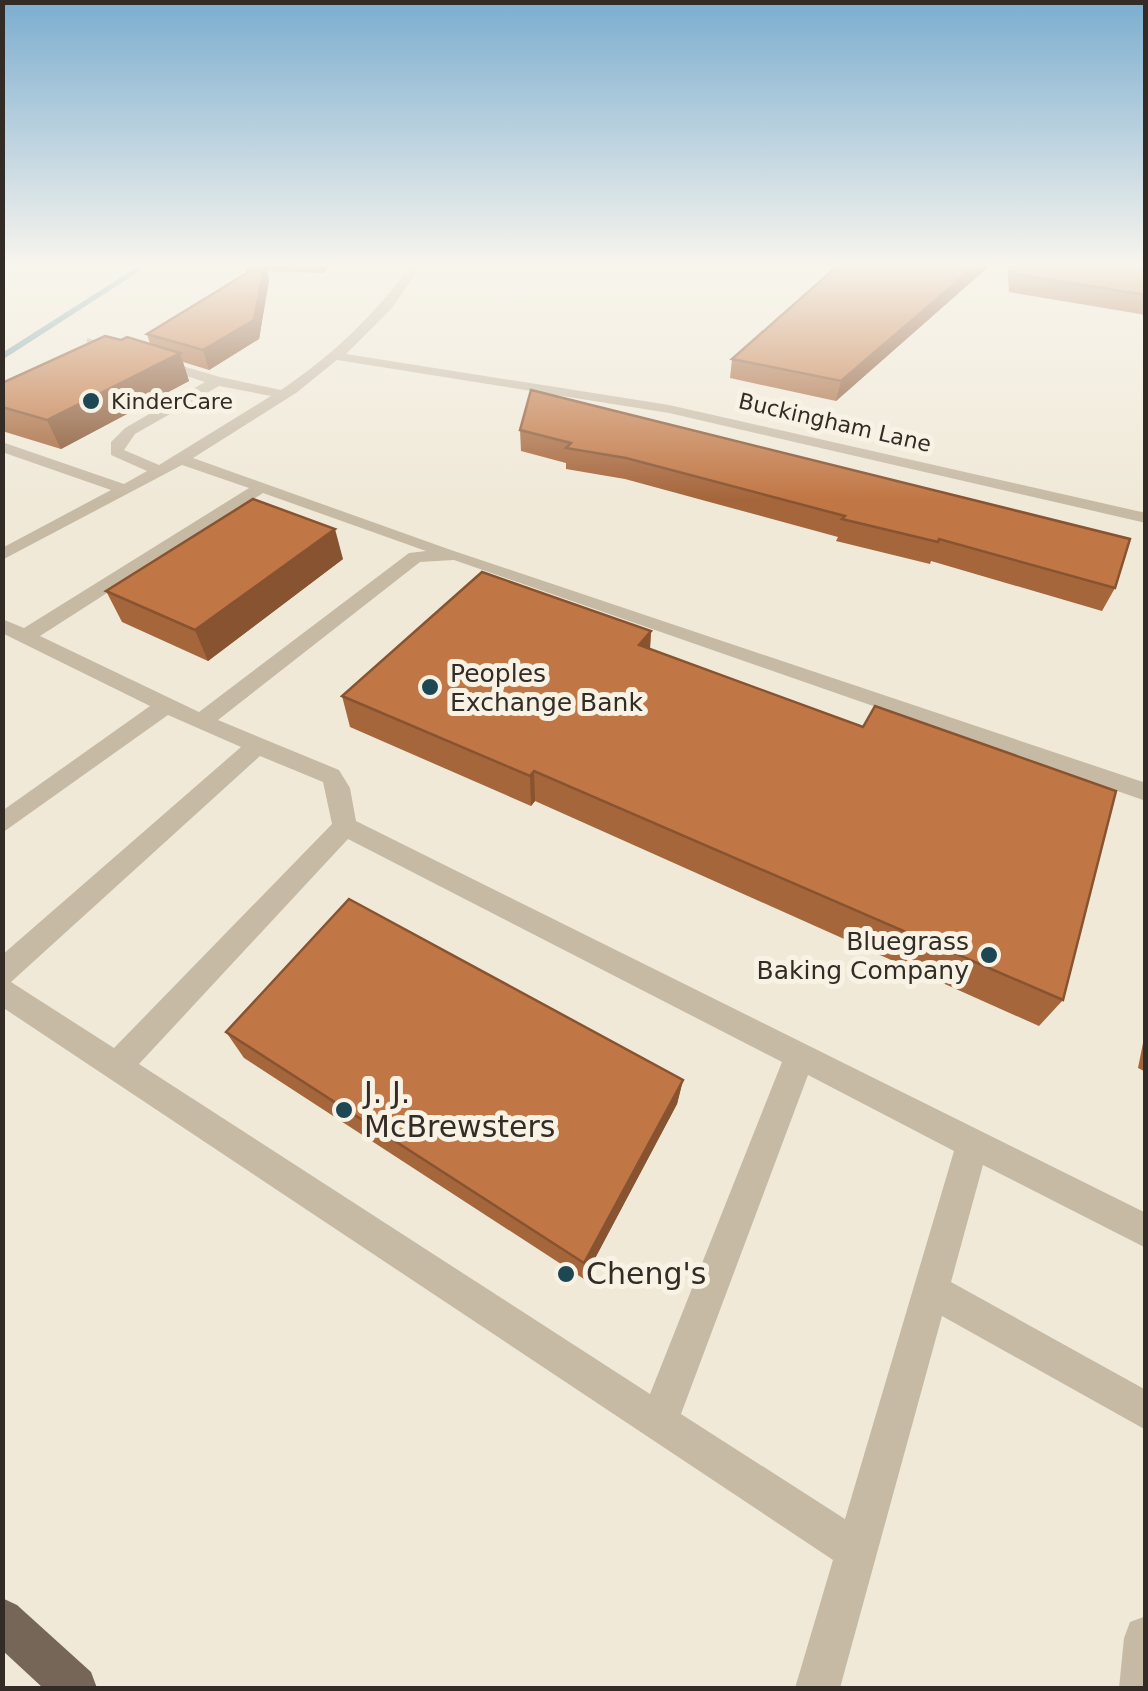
<svg xmlns="http://www.w3.org/2000/svg" width="1148" height="1691" font-family="'DejaVu Sans',sans-serif">
<rect width="100%" height="100%" fill="#f0e9d8"/>
<g fill="none" stroke-linecap="round" stroke-linejoin="round">
<path fill="#79a2ac" fill-rule="evenodd" d="M 145,262 L 154,262 L 2,360 L 2,353 Z"/>
<path fill="#c7baa5" fill-rule="evenodd" d="M 413,262 L 424,262 L 392,308 L 346,354 L 669,405 L 1146,513 L 1146,523 L 669,413 L 337,360 L 296,393 L 193,458 L 451,550 L 1146,783 L 1146,801 L 454,560 L 420,562 L 218,720 L 339,770 L 350,788 L 356,821 L 1146,1213 L 1146,1248 L 983,1165 L 951,1282 L 1146,1390 L 1146,1430 L 942,1316 L 840,1688 L 795,1688 L 833,1560 L 2,1007 L 2,955 L 241,747 L 168,715 L 2,833 L 2,811 L 150,706 L 2,633 L 2,619 L 24,628 L 249,488 L 182,465 L 2,560 L 2,548 L 111,490 L 2,452 L 2,442 L 124,484 L 147,471 L 111,455 L 111,442 L 125,428 L 205,382 L 87,344 L 87,338 L 220,377 L 281,390 C 334,354 377,313 413,262 ZM 219,386 L 271,396 L 159,465 L 124,450 L 135,434 ZM 263,493 L 426,551 L 409,553 L 199,712 L 40,636 ZM 260,756 L 323,782 L 332,824 L 114,1048 L 11,982 ZM 348,839 L 782,1062 L 650,1394 L 139,1064 ZM 808,1075 L 954,1151 L 845,1519 L 681,1414 Z
M 1146,1616 L 1146,1688 L 1119,1688 L 1124,1638 L 1130,1622 Z"/>
<path fill="#756658" fill-rule="evenodd" d="M 2,1598 L 17,1605 L 91,1672 L 97,1688 L 43,1688 L 2,1650 Z"/>
</g>
<path fill="#a6663b" d="M 244,262 L 332,262 L 323,273 L 267,271 L 269,280 L 259,339 L 209,370 L 183,362 L 189,381 L 61,449 L 2,431 L 2,383 L 121,340 L 150,344 L 147,334 L 250,271 L 246,271 Z
M 1007,262 L 1146,262 L 1146,315 L 1009,292 Z
M 987,268 L 836,401 L 730,378 L 732,359 Z
M 531,390 L 1115,588 L 1102,611 L 931,561 L 930,564 L 836,541 L 838,537 L 625,479 L 566,469 L 566,463 L 521,451 L 520,430 Z
M 343,559 L 208,661 L 122,622 L 106,591 Z
M 651,631 L 650,649 L 1063,1000 L 1039,1026 L 535,801 L 531,806 L 350,727 L 342,696 Z
M 1146,1028 L 1146,1072 L 1138,1068 Z
M 226,1032 L 683,1080 L 677,1104 L 584,1279 L 244,1058 Z"/>
<path fill="#875330" d="M 265,262 L 269,280 L 259,339 L 209,370 L 203,350 Z
M 321,262 L 332,262 L 323,273 Z
M 980,262 L 989,262 L 987,268 L 836,401 L 841,381 Z
M 180,353 L 189,381 L 61,449 L 47,420 Z
M 335,529 L 343,559 L 208,661 L 195,630 Z
M 651,631 L 649,662 L 639,645 Z
M 534,771 L 535,801 L 531,806 L 530,776 Z
M 683,1080 L 677,1104 L 584,1279 L 584,1263 Z"/>
<path fill="#c17745" stroke="#875330" stroke-width="2.5" d="M 265,262 L 254,320 L 203,350 L 147,334 Z
M 842,262 L 980,262 L 841,381 L 732,359 Z
M 1014,262 L 1146,262 L 1146,295 L 1015,274 Z
M 105,336 L 121,340 L 127,337 L 180,353 L 47,420 L 2,407 L 2,383 Z
M 531,390 L 1130,539 L 1115,588 L 939,539 L 938,542 L 842,519 L 845,516 L 626,458 L 566,448 L 571,443 L 520,430 Z
M 253,499 L 335,529 L 195,630 L 106,591 Z
M 482,572 L 651,631 L 639,645 L 863,727 L 875,706 L 1116,791 L 1063,1000 L 534,771 L 530,776 L 342,696 Z
M 349,899 L 683,1080 L 584,1263 L 226,1032 Z"/>
<linearGradient id="sky" x2="0" y2="1"><stop stop-color="#7badd0"/><stop offset="0.53" stop-color="#f8f5ed"/><stop offset="1" stop-color="#f8f5ed" stop-opacity="0"/></linearGradient>
<rect width="1148" height="499" fill="url(#sky)"/>
<g fill="#1d4753" stroke="#f8f2e4" stroke-width="4">
<circle cx="91" cy="401" r="10"/>
<circle cx="430" cy="687" r="10"/>
<circle cx="989" cy="955" r="10"/>
<circle cx="344" cy="1110" r="10"/>
<circle cx="566" cy="1274" r="10"/>
</g>
<g text-anchor="middle" stroke-width="10" stroke-linejoin="round" paint-order="stroke">
<g font-size="22" fill="#332c26" stroke="#f8f2e4" text-anchor="start">
<text x="111" y="409">KinderCare</text>
</g>
<g font-size="22" fill="#332c26" stroke="#f8f2e4">
<text transform="translate(835 422) rotate(13)" y="8">Buckingham Lane</text>
</g>
<g font-size="25" fill="#332c26" stroke="#f8f2e4" text-anchor="start">
<text x="450" y="682">Peoples<tspan x="450" dy="29">Exchange Bank</tspan></text>
<text x="969" y="950" text-anchor="end">Bluegrass<tspan x="969" dy="29">Baking Company</tspan></text>
</g>
<g font-size="30" fill="#332c26" stroke="#f8f2e4" text-anchor="start">
<text x="364" y="1103">J. J.<tspan x="364" dy="34">McBrewsters</tspan></text>
<text x="586" y="1284">Cheng's</text>
</g>
</g>
<rect width="1148" height="1691" fill="none" stroke="#332c26" stroke-width="10"/>
</svg>
